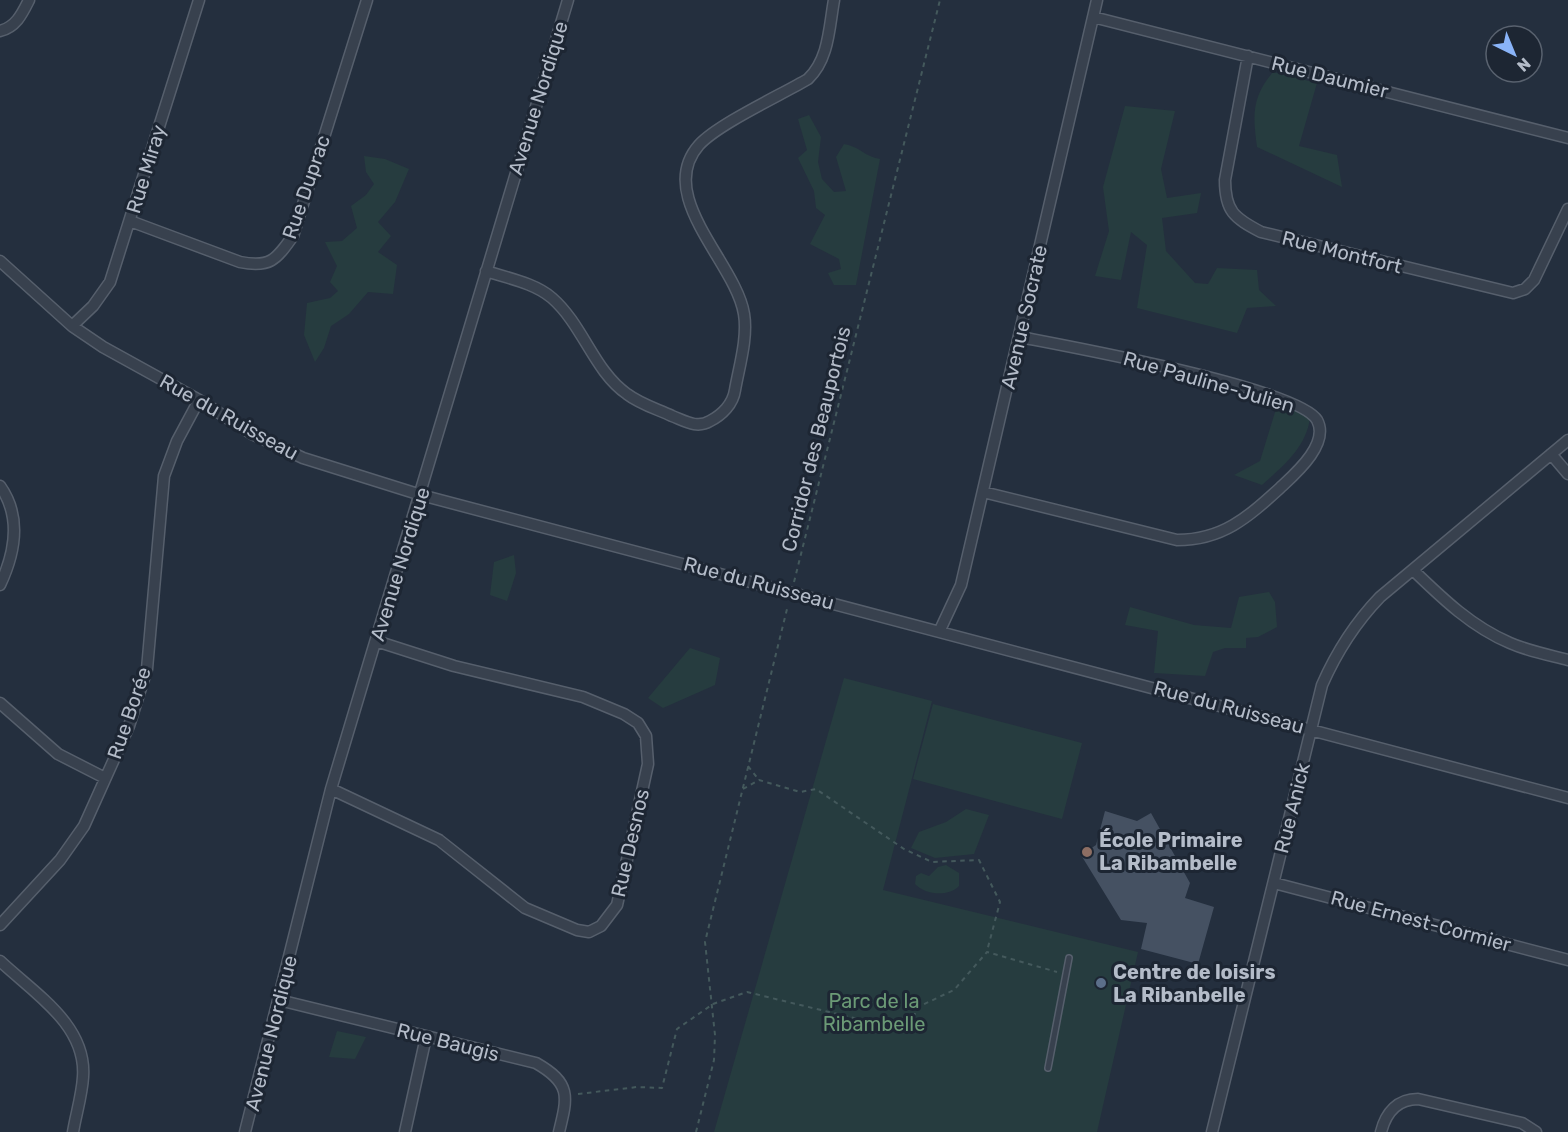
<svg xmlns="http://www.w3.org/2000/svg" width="1568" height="1132" font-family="Rubik,sans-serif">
<rect width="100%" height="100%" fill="#242f3e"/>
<path fill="#263c3f" d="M 1273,72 L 1317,83 L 1299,146 L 1337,155 L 1342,187 L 1257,147 C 1253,116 1251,98 1273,72 Z
M 1125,106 L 1175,111 L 1161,169 L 1167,198 L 1201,193 L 1197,213 L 1162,218 L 1166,251 L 1195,283 L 1208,284 L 1217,268 L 1257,270 L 1259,290 L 1276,306 L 1247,308 L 1237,333 L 1137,308 L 1147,245 L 1131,232 L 1121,280 L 1095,276 L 1109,231 L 1103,187 Z
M 809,115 L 821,137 L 818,162 L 822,179 L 834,192 L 846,191 L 836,157 L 844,144 C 859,146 865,157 880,159 L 856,285 L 834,285 L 828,273 L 841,269 L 839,259 L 810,244 L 825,215 L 816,208 L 814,191 L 798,158 L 807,150 L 798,119 Z
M 364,156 L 385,159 L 409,169 L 395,202 L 378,222 L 391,236 L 378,252 L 397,265 L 393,294 L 368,292 L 349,314 L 331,326 L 324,348 L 315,362 L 304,335 L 307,303 L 330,298 L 338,291 L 330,282 L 337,266 L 325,242 L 342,241 L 357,228 L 351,206 L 366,195 L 374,184 L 366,172 Z
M 1276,409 L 1298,411 L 1310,418 C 1306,448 1283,466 1262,485 L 1234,475 L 1260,461 Z
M 514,555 L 516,573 L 507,601 L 490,595 L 494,562 Z
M 1269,592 L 1275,602 L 1277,627 L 1258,637 L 1246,638 L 1246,648 L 1225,648 L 1213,652 L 1205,676 L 1154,673 L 1158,631 L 1125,625 L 1130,607 L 1194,625 L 1231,628 L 1239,597 Z
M 690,648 L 720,658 L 715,685 L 663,708 L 648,698 Z
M 844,678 L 932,701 L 883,890 L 1138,952 L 1097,1132 L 714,1132 Z
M 933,704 L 1082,743 L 1062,819 L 913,779 Z
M 966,809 L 989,815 L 974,854 L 935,858 L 911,848 L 919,832 L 946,822 Z
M 946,865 L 959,873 L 959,886 C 949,897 925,895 915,884 L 916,876 L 921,873 L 929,876 L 938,867 Z
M 337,1031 L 366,1037 L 355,1059 L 329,1057 Z"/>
<path fill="#455162" d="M 1105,811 L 1137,821 L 1151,813 L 1190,883 L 1185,898 L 1214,907 L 1198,964 L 1141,949 L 1147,923 L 1121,920 L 1081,855 L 1096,845 Z"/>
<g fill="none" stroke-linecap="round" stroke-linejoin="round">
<defs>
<path id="service" d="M 1048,1068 L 1069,958"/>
<path id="minor" d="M 1093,17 L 1568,138
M 0,31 C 16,27 22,14 29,0
M 1248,56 L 1225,180 C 1225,211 1234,218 1261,232 L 1513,293 L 1525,289 L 1534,280 L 1568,209
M 130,221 L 240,262 C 270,268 276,260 293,236 L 367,0
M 0,261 L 72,326 L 103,347 L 199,400 L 252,434 L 303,458 L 421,495 L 1568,798
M 486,271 C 507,278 535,283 552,298 C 583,325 594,371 627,394 C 640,404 657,409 672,416 C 685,421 697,429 710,421 C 722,415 733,404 735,390 C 739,367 748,338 744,314 C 736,263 654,196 699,145 C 718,124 781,95 808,79 C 829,59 829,28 834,0
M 72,326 L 93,306 L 110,282 L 199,0
M 1551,454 L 1568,474
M 0,486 C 22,517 15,553 0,585
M 983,492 L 1177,540 C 1223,540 1248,517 1280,488 C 1295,474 1330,444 1317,420 C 1298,388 1066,346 1020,337
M 1414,571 C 1443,599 1472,627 1510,643 C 1528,651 1549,655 1568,660
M 940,630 L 961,585 L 1097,0
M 0,703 L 58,754 L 105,778
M 331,789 L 439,840 L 525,908 L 577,930 L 589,932 L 601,926 L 617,905 L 648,764 L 646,736 L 638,723 L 624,714 L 583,697 L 454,666 L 376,641
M 1274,883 L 1568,960
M 0,925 L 60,860 L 84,826 L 129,726 L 147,669 L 164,476 L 177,441 L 199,400
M 0,961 C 34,993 87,1025 83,1077 C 82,1095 76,1114 73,1132
M 279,1000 L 536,1063 C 571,1083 568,1096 559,1132
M 245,1132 L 331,789 L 568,0
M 405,1132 L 426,1037
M 1212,1132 L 1322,685 C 1337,651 1354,624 1380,597 L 1568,440
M 1381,1132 C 1386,1112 1398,1099 1418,1099 L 1522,1123 L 1536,1132"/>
</defs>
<use href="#service" stroke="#565f6c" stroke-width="8"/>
<use href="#minor" stroke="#565f6c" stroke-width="13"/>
<path stroke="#44595c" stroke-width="2" stroke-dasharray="4.5 4.5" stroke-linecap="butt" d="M 794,582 L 940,0
M 748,766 L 759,780
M 743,789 L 759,780 L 800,792 L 816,789 L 904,849 L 932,862 L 979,860 L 1000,902 L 987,951
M 578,1094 L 637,1087 L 662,1088 L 677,1029 L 713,1004 L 747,992 L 907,1031 L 918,1007 L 954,990 L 987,952 L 1057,972
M 696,1132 L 714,1060 L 715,1035 L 705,942 L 788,605"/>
<use href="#service" stroke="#38414e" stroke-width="5"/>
<use href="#minor" stroke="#38414e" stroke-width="10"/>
</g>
<circle fill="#8d6e63" stroke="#1d2633" stroke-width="2" cx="1087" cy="852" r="6"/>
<circle fill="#5c6f8a" stroke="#1d2633" stroke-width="2" cx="1101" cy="983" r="6"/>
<g text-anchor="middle" stroke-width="6" stroke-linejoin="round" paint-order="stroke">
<g font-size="20" fill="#b4bcc9" stroke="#1d2633">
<text transform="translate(1330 77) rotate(14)" y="7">Rue Daumier</text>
<text transform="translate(538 98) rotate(-73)" y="7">Avenue Nordique</text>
<text transform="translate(146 169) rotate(-73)" y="7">Rue Miray</text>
<text transform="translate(306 187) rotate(-71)" y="7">Rue Duprac</text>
<text transform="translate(1342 252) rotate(14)" y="7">Rue Montfort</text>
<text transform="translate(1024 317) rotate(-77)" y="7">Avenue Socrate</text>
<text transform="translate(1209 382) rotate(16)" y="7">Rue Pauline-Julien</text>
<text transform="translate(229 417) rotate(29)" y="7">Rue du Ruisseau</text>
<text transform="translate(816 439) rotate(-76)" y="7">Corridor des Beauportois</text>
<text transform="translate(400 564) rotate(-73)" y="7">Avenue Nordique</text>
<text transform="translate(759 583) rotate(15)" y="7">Rue du Ruisseau</text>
<text transform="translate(1229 707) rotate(15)" y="7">Rue du Ruisseau</text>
<text transform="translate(129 713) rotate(-71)" y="7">Rue Borée</text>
<text transform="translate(1292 808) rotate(-76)" y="7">Rue Anick</text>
<text transform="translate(630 843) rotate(-77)" y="7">Rue Desnos</text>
<text transform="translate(1421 921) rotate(15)" y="7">Rue Ernest-Cormier</text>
<text transform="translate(271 1033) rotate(-76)" y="7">Avenue Nordique</text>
<text transform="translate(448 1042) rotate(14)" y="7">Rue Baugis</text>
</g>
<g font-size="20" font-weight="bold" fill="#b4bcc9" stroke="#1d2633" text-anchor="start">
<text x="1099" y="847">École Primaire<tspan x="1099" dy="23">La Ribambelle</tspan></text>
<text x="1113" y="979">Centre de loisirs<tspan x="1113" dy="23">La Ribanbelle</tspan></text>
</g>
<g font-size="20" fill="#6b9a76" stroke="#1d2633">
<text x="874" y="1008">Parc de la<tspan x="874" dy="23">Ribambelle</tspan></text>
</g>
</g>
<g transform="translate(1514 54) rotate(137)"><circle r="28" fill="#1d2633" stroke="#59626f" stroke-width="1.5"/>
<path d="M0-4.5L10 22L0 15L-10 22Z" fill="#8ab4f8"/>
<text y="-9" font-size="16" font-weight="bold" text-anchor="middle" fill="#b4bcc9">N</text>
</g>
</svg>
